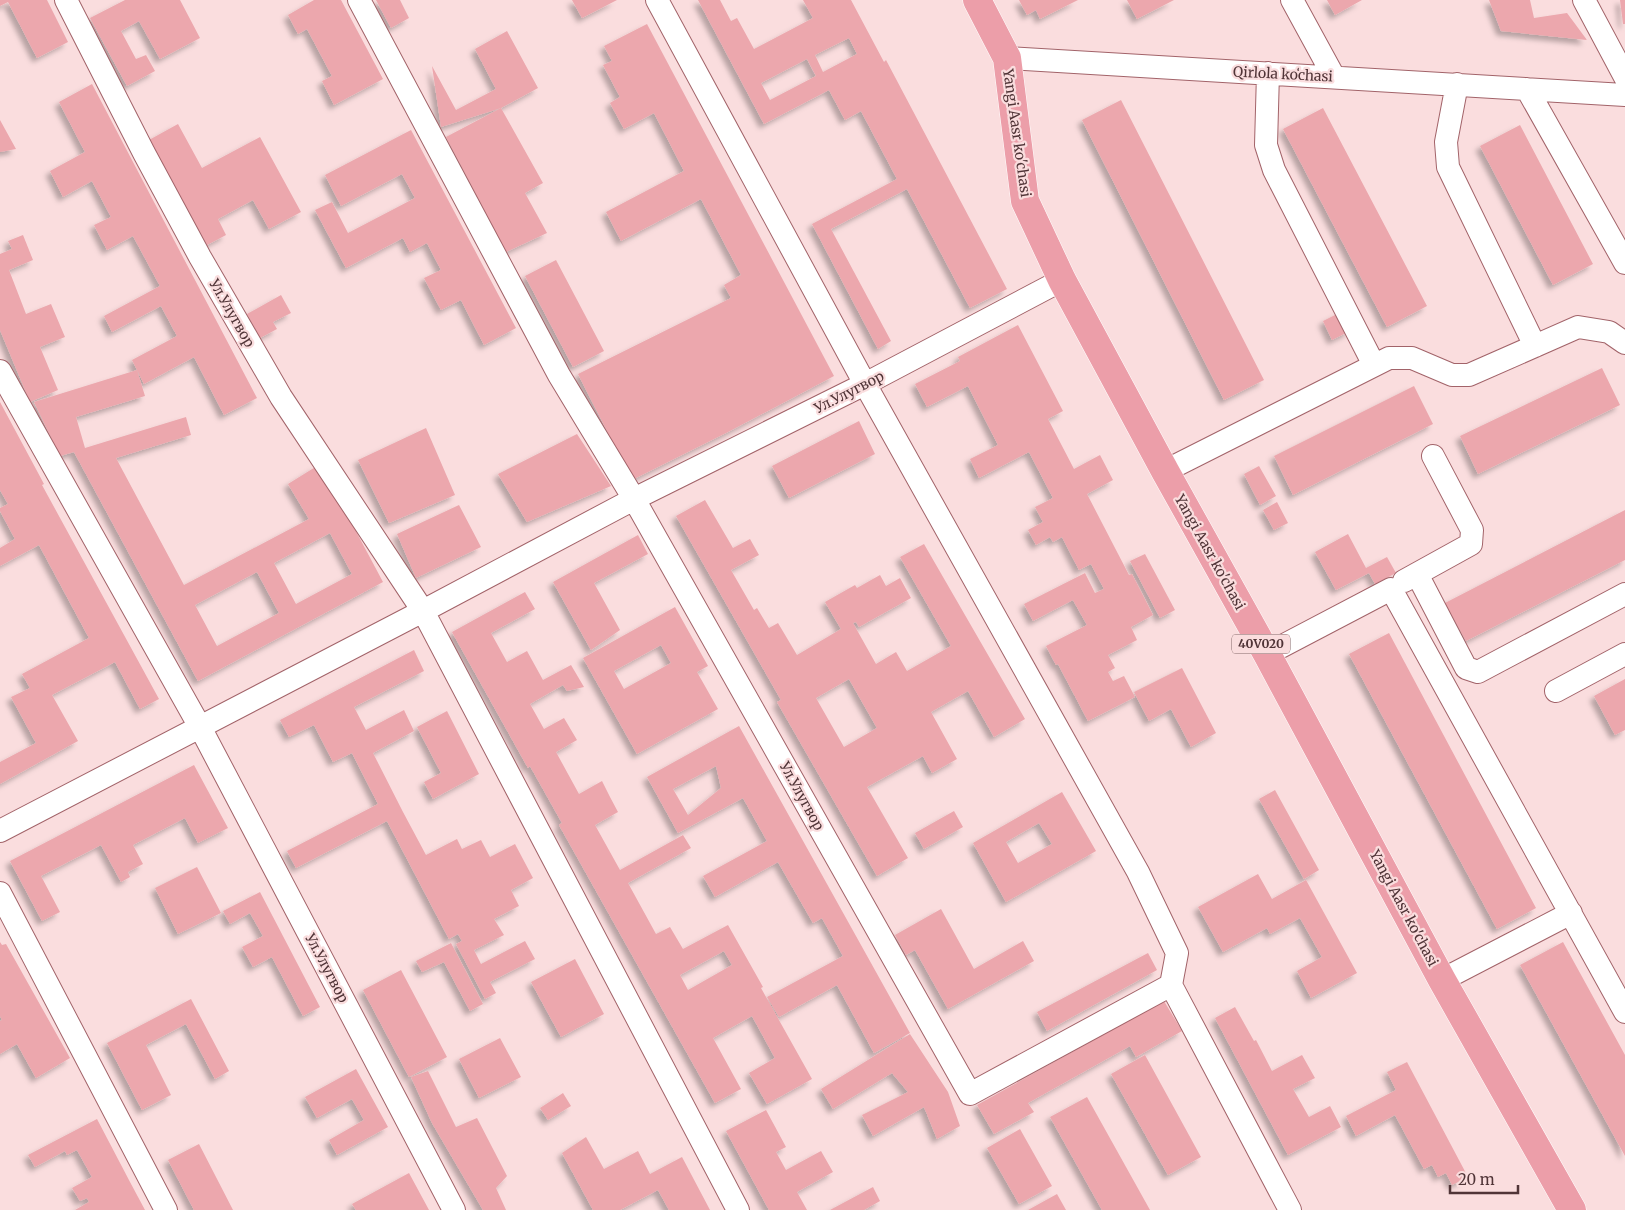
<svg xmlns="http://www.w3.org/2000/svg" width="1625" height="1210" font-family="Merriweather,serif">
<defs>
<filter id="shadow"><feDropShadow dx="-4.5" dy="4.5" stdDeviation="2.5" flood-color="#0004"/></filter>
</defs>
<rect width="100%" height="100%" fill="#faddde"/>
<path fill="#eca7ad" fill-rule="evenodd" filter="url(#shadow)" d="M 0,0 L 47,0 L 68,42 L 37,58 L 8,2 L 0,6 Z
M 125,0 L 180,0 L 200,38 L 160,59 L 139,21 L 121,31 L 136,59 L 146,55 L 155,71 L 127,86 L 90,18 Z
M 314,0 L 341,0 L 383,79 L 334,105 L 322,81 L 332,76 L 307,29 L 298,34 L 288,15 Z
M 376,0 L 400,0 L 409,18 L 391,28 Z
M 572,0 L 617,0 L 582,18 Z
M 698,0 L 720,0 L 731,21 L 737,18 L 754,49 L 813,18 L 803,0 L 851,0 L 884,62 L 886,60 L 1007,289 L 970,308 L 907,189 L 831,229 L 891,341 L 878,349 L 812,224 L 897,179 L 861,111 L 845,120 L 829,90 L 764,124 ZM 849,38 L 857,54 L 823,72 L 815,55 ZM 807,59 L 816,76 L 770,100 L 761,83 Z
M 1019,0 L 1078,0 L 1040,19 L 1036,10 L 1027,15 Z
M 1127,0 L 1174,0 L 1137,19 Z
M 1327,0 L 1362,0 L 1335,15 Z
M 1489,0 L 1530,0 L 1534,18 L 1567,13 L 1587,40 L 1501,31 Z
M 1620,0 L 1625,0 L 1625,24 L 1623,24 Z
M 647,24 L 834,376 L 726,433 L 632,480 L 578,374 L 731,298 L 724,285 L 741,275 L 701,199 L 621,241 L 606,212 L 684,171 L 654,113 L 624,129 L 610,103 L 620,97 L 603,65 L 612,61 L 604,46 Z
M 507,31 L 538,88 L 501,108 L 441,127 L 432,66 L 456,110 L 496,89 L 475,49 Z
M 92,84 L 257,398 L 224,415 L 194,357 L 144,384 L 132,360 L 177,336 L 161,306 L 112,332 L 104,316 L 160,286 L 133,236 L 107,250 L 94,225 L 111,217 L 92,181 L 63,197 L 50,171 L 85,152 L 59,102 Z
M 1121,100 L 1264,380 L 1224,400 L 1082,120 Z
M 501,108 L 543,183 L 525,193 L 547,233 L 506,252 L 446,137 Z
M 1323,108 L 1427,306 L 1387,327 L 1283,129 Z
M 0,120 L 16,149 L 0,152 Z
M 178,124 L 202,168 L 260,137 L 301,212 L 269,229 L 253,200 L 218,219 L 226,235 L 207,245 L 149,140 Z
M 1520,125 L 1593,264 L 1553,285 L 1480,146 Z
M 411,130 L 516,328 L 484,345 L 461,300 L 441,310 L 424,278 L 441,270 L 427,243 L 410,252 L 403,238 L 346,268 L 315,210 L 332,202 L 348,233 L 415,198 L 402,174 L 341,206 L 325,175 Z
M 23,235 L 33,260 L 9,270 L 26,314 L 51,304 L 65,337 L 40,347 L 58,390 L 30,402 L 0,330 L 0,254 L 12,249 L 8,241 Z
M 556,260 L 604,351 L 573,367 L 525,276 Z
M 281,295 L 291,313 L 273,322 L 277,329 L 260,338 L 247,314 Z
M 1341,312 L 1350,331 L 1332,340 L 1323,321 Z
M 1018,325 L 1063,411 L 1048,419 L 1074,469 L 1100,455 L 1113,480 L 1087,494 L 1129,575 L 1132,574 L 1153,615 L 1131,627 L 1137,640 L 1108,655 L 1115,668 L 1108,672 L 1113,681 L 1124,676 L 1135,697 L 1088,721 L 1058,664 L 1056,665 L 1046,646 L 1087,625 L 1073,600 L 1033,621 L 1024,604 L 1085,573 L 1095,593 L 1104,589 L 1091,564 L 1079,570 L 1062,537 L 1053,542 L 1050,537 L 1036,545 L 1028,530 L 1043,522 L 1035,507 L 1053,498 L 1029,452 L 979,478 L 970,459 L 998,445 L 968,386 L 927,407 L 915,384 L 960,361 L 958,357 Z
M 1602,368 L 1620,405 L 1478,474 L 1460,436 Z
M 137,370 L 145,396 L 76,417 L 85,448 L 186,417 L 191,435 L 116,458 L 184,585 L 309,519 L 288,484 L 317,466 L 351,522 L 383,582 L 198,681 L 74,452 L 60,456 L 34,402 ZM 330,533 L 352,574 L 296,604 L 274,563 ZM 257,572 L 279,613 L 217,646 L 195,605 Z
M 1414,386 L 1433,424 L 1293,495 L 1274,456 Z
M 0,402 L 44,484 L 42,485 L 159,699 L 140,709 L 115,662 L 52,695 L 78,741 L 0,784 L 0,762 L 36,743 L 11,697 L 30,688 L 22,674 L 89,638 L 39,545 L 0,566 L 0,548 L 15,539 L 0,511 L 0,508 L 8,504 L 0,490 Z
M 859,421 L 875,454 L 789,498 L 772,466 Z
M 426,428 L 455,495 L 389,523 L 358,460 Z
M 577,434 L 611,486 L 527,522 L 498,474 Z
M 1259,466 L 1276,496 L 1260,505 L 1244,474 Z
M 705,500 L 733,548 L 750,539 L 759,555 L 731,570 L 754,610 L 757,608 L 769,628 L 778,623 L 797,655 L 841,629 L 825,602 L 855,585 L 857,588 L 880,575 L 886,586 L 900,578 L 911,598 L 859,627 L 856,622 L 853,623 L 876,664 L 896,652 L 907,671 L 951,646 L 900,557 L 924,544 L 1025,719 L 994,737 L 968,691 L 931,712 L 957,759 L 932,773 L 923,756 L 867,787 L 908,858 L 877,876 L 777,702 L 781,700 L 676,516 ZM 849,679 L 877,728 L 844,747 L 816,698 Z
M 1277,502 L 1288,523 L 1274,530 L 1263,510 Z
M 459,505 L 481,547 L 416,578 L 397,534 Z
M 1625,510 L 1625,560 L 1466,641 L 1445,603 Z
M 1348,534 L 1366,568 L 1387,557 L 1396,573 L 1375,584 L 1369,573 L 1336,590 L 1315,552 Z
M 638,535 L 648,554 L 594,583 L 620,630 L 591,650 L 553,582 Z
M 1145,554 L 1175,610 L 1160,618 L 1130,561 Z
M 525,592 L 535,609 L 491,633 L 507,662 L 527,651 L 543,680 L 571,665 L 584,687 L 567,691 L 563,685 L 530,704 L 544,729 L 564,718 L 577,740 L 556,752 L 579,794 L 602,781 L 610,797 L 618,812 L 595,825 L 620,870 L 683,835 L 691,848 L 628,883 L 656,934 L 670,927 L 683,949 L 728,925 L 763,987 L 761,988 L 812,1079 L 767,1104 L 749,1073 L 775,1058 L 752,1016 L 713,1038 L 741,1089 L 715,1103 L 559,825 L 562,823 L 530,766 L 528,768 L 452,632 ZM 724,951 L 732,965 L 688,990 L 680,975 Z
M 675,607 L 708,666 L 697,672 L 718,709 L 637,754 L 583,658 ZM 661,645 L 671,663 L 624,689 L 614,671 Z
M 1389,633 L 1536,908 L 1497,929 L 1349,654 Z
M 414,650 L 424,671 L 354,707 L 366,730 L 404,710 L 414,731 L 373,753 L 403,812 L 426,855 L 457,839 L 462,849 L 481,840 L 490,857 L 515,844 L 533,878 L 511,890 L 519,906 L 494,919 L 504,935 L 474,950 L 481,964 L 525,941 L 535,959 L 490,982 L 496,993 L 485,999 L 456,944 L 462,941 L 458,934 L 449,939 L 387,821 L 296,868 L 287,851 L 378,804 L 352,753 L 333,762 L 314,725 L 289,737 L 280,720 Z
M 1182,668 L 1216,733 L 1191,747 L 1171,709 L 1149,721 L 1134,692 Z
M 1625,679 L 1625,730 L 1615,735 L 1594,696 Z
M 447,711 L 479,774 L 433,799 L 424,782 L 441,773 L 417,727 Z
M 739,726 L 910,1033 L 874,1053 L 837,985 L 779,1017 L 767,997 L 843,956 L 822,918 L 813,923 L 778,862 L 715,897 L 703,876 L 767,841 L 743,798 L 678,833 L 647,777 ZM 716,766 L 721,788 L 688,815 L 673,789 Z
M 194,765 L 228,828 L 198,843 L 185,818 L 133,845 L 143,864 L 128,872 L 130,877 L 121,882 L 101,845 L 41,876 L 60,912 L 42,921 L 10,861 Z
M 1275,790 L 1319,870 L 1304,879 L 1259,799 Z
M 1062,792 L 1096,851 L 1006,902 L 973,843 ZM 1039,823 L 1052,844 L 1018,863 L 1006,842 Z
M 954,811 L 963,827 L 924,849 L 915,833 Z
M 197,867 L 221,913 L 178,934 L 155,888 Z
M 1258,874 L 1272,899 L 1306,880 L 1357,973 L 1311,998 L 1297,971 L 1322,957 L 1300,918 L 1270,934 L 1267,928 L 1223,952 L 1198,907 Z
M 260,892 L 320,1007 L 303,1016 L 272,957 L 253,967 L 242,947 L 263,936 L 250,913 L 230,924 L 223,911 Z
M 941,909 L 974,969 L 1023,941 L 1034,961 L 948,1009 L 915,950 L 906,955 L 895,935 Z
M 0,942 L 2,945 L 6,944 L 70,1058 L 36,1078 L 17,1044 L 0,1054 L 0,1021 L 2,1020 L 0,1016 Z
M 1563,942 L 1625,1055 L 1625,1156 L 1520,965 Z
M 451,943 L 483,1004 L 470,1011 L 444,962 L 422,972 L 416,961 Z
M 1148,953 L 1157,970 L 1047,1031 L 1037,1012 Z
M 575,959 L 604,1014 L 561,1037 L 531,982 Z
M 401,970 L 447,1057 L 409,1077 L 363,990 Z
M 191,999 L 229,1071 L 215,1079 L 186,1024 L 146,1045 L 171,1095 L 142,1110 L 107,1043 Z
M 1164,1001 L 1182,1031 L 1136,1057 L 1130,1046 L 1028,1103 L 1034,1112 L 994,1134 L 977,1105 Z
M 1235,1007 L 1254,1041 L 1256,1040 L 1272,1071 L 1302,1055 L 1315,1078 L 1293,1089 L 1309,1117 L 1330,1106 L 1341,1127 L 1288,1155 L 1215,1018 Z
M 910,1034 L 948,1092 L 960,1126 L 937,1139 L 924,1107 L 873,1136 L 862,1115 L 908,1092 L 892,1073 L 833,1109 L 821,1089 Z
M 500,1038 L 521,1077 L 479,1098 L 459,1059 Z
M 1145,1055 L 1201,1157 L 1168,1175 L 1111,1074 Z
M 1407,1062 L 1468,1177 L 1452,1185 L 1446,1173 L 1438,1177 L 1432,1165 L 1424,1169 L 1395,1115 L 1356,1136 L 1346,1116 L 1396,1090 L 1387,1072 Z
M 356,1069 L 388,1127 L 337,1155 L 329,1140 L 364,1120 L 352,1099 L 317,1118 L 305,1097 Z
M 428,1071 L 456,1127 L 477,1118 L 507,1176 L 496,1188 L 506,1210 L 483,1210 L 432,1123 L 411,1077 Z
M 563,1093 L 571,1106 L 548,1120 L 540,1108 Z
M 1087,1097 L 1150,1210 L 1102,1210 L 1050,1117 Z
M 766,1110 L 786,1147 L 776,1152 L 786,1170 L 821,1151 L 833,1172 L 797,1192 L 807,1210 L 769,1210 L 726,1131 Z
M 97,1119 L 130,1182 L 145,1210 L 75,1210 L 89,1202 L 87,1198 L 80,1201 L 72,1188 L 92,1177 L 77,1150 L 67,1155 L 65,1151 L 35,1167 L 28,1155 Z
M 1020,1129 L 1052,1186 L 1019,1204 L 987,1148 Z
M 586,1137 L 604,1169 L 638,1151 L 650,1174 L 682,1157 L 710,1210 L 669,1210 L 658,1190 L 620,1210 L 593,1210 L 562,1153 Z
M 199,1144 L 233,1210 L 194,1210 L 168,1160 Z
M 409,1173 L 429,1210 L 356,1210 L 352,1204 Z
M 873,1187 L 880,1201 L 864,1210 L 830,1210 Z
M 1057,1194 L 1066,1210 L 1028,1210 Z"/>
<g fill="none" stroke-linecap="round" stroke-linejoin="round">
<defs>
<path id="minor" d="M 66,0 L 144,153 L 200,257 L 281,397 L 423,611 L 738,1210
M 359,0 L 559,375 L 634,499 L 970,1094 L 1171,985 L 1290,1210
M 657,0 L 865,384 L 1138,872 L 1177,953 L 1171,985
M 1292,0 L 1334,77
M 1584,0 L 1625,77
M 1007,58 L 1625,95
M 1268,73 L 1266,145 L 1274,170 L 1374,365
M 1457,84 L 1446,142 L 1448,167 L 1535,346
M 1527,89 L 1625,263
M 0,371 L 200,727 L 454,1210
M 1165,471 L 1389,358 L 1412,358 L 1452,375 L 1469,375 L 1578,327 L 1609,332 L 1625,343
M 1417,574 L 1466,668 L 1478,672 L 1625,594
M 1404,581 L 1471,544 L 1472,530 L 1433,456
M 1267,654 L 1391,589 L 1625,1012
M 1556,691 L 1625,654
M 0,831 L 423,611 L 634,499 L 865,384 L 1062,280
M 0,893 L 166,1210
M 1442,980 L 1571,913"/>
<path id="major" d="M 977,0 L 1007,58 L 1025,201 L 1062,280 L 1165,471 L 1267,654 L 1442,980 L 1572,1210"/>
</defs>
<use href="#minor" stroke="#a26369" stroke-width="24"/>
<use href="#major" stroke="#fff" stroke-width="29"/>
<use href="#minor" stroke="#fff" stroke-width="22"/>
<use href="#major" stroke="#ec9ea9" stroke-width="28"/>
</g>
<g text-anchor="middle" stroke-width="4.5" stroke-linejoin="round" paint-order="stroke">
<rect fill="#faddde" stroke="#836769" stroke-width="1" x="1232" y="634.5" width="58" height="19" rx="4"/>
<g font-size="12" font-weight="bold" fill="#503437">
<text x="1261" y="648">40V020</text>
</g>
<g font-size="14" fill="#503437" stroke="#faddde">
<text transform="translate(1283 74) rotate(3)" y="5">Qirlola koʻchasi</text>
<text transform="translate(1017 133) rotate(82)" y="5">Yangi Aasr ko'chasi</text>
<text transform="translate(232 313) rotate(60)" y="5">Ул.Улугвор</text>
<text transform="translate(849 392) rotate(-27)" y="5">Ул.Улугвор</text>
<text transform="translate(1210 552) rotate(61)" y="5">Yangi Aasr ko'chasi</text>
<text transform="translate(802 796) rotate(61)" y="5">Ул.Улугвор</text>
<text transform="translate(1404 908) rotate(62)" y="5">Yangi Aasr ko'chasi</text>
<text transform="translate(327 968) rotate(62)" y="5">Ул.Улугвор</text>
</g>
</g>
<path d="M1450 1185v8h68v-8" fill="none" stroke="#503437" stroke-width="2.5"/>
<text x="1458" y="1185" font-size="15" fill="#503437" stroke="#faddde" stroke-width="4" paint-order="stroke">20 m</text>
</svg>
